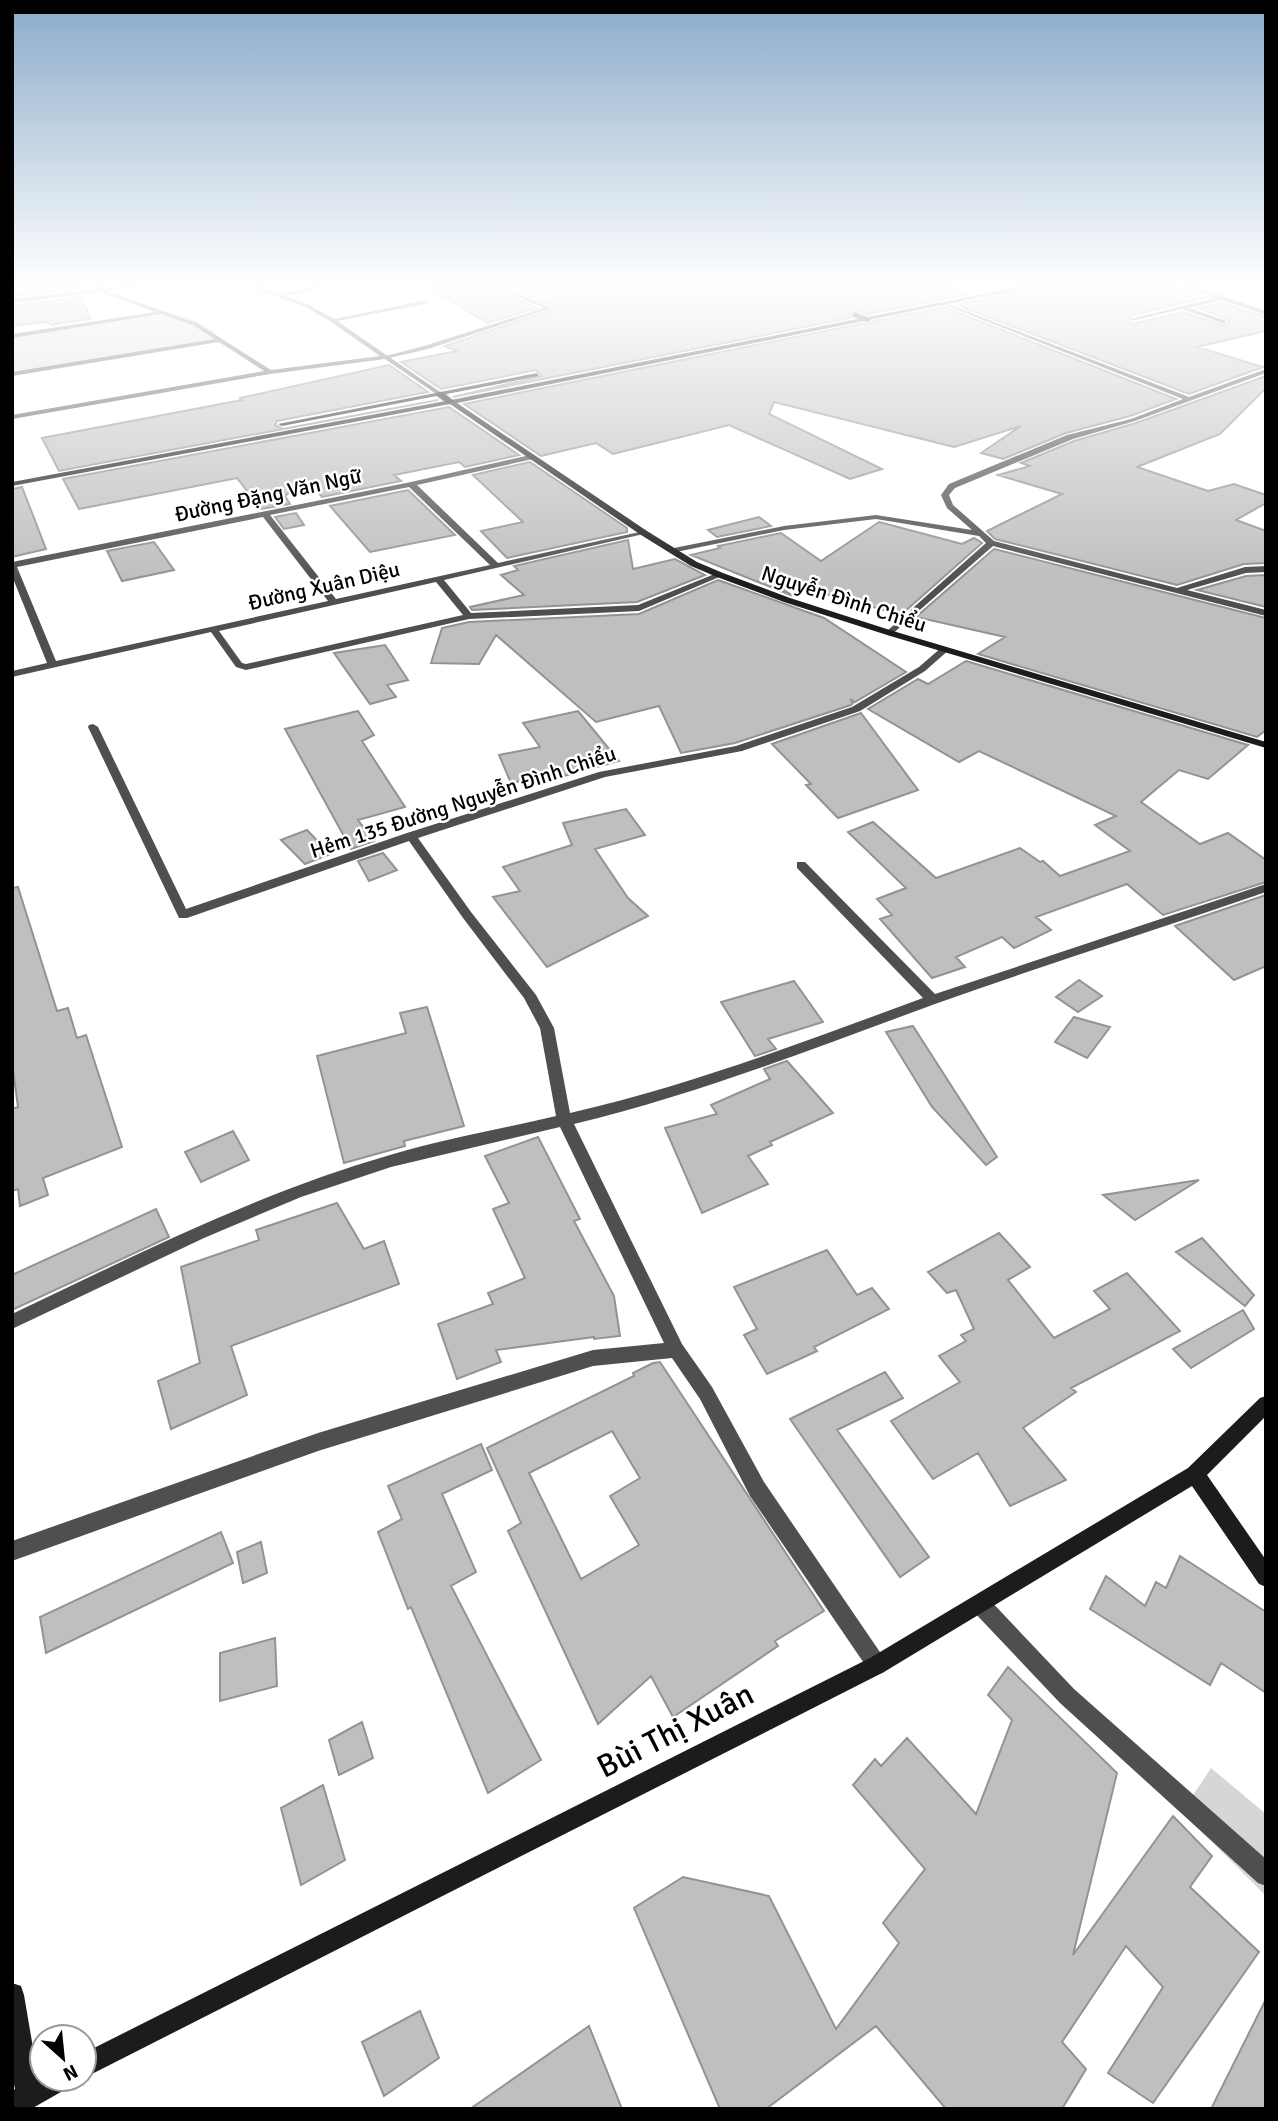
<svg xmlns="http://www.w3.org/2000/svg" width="1278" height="2121" font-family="Signika,sans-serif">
<rect width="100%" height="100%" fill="#fff"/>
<path fill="#d6d6d6" d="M 164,313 C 188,314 205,322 222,340 L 12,374 L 12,336 Z
M 1211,1768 L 1266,1814 L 1266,1896 L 1182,1812 Z"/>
<path fill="#bfbfbf" stroke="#939393" stroke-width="2" fill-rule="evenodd" d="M 12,284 L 78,284 L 80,288 L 12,296 Z
M 425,284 L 484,284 L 537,308 L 487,323 Z
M 501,284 L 942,284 L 969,294 L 868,314 L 853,309 L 850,318 L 453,397 L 542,376 L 536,370 L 441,389 L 401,362 L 457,351 L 445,346 L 554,309 L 553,306 Z
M 1048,284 L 1166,284 L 1206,297 L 1130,316 L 1128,321 L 1132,324 L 1182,312 L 1226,326 L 1229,322 L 1228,319 L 1198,308 L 1221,303 L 1266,317 L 1266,331 L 1197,347 L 1263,367 L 1189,394 L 957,305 Z
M 82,297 L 90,319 L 51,325 L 48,322 L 12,326 L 12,306 Z
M 944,307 L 1176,399 L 1130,416 L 1066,433 L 1003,459 L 981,453 L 1021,426 L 954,447 L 774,402 L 769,414 L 882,469 L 850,479 L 729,425 L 613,454 L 596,443 L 541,456 L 464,404 Z
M 389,365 L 428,392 L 277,421 L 275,425 L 283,429 L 438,400 L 59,471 L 42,438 L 242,400 L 240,398 Z
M 1266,376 L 1266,388 L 1220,434 L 1137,467 L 1208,491 L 1234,484 L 1266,495 L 1266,503 L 1236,520 L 1266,531 L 1266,563 L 1244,564 L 1177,585 L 995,539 L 987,531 L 1062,494 L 998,475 L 1030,466 L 1021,463 L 1074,441 L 1136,423 Z
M 449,407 L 519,455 L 465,467 L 459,462 L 394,475 L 401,481 L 322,497 L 307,479 L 285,496 L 290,504 L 261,509 L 237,478 L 79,509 L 63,479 Z
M 530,462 L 627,528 L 627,532 L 507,558 L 481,531 L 523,522 L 473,475 Z
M 22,487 L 46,549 L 12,557 L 12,489 Z
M 408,490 L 455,535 L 370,552 L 330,506 Z
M 296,513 L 304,525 L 284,529 L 275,517 Z
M 759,517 L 771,526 L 717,537 L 708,530 Z
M 879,522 L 962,544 L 974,538 L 982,543 L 901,615 L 765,577 L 793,596 L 691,555 L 720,548 L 718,546 L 781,533 L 821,561 Z
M 628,540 L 633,569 L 675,559 L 705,575 L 637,602 L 472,610 L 470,607 L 524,595 L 501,575 L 518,570 L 514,566 Z
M 154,542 L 174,570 L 122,581 L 107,551 Z
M 994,549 L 1266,618 L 1266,730 L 1257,737 L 978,654 L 1005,637 L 916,617 Z
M 1266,575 L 1266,607 L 1197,590 L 1246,576 Z
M 718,580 L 824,618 L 906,672 L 855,702 L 850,699 L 853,703 L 851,705 L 735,743 L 681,753 L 659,706 L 596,722 L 496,635 L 479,664 L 431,663 L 442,628 L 469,622 L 639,614 Z
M 385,645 L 408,680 L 387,685 L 396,697 L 370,704 L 334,653 Z
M 966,661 L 1248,745 L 1208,779 L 1179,770 L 1141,802 L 1200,844 L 1228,833 L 1266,860 L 1266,882 L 1163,915 L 1127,884 L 1036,917 L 1051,930 L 1014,948 L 1002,937 L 956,957 L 965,967 L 932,978 L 880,919 L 892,915 L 877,899 L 906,888 L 848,832 L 873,822 L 936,878 L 1020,848 L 1040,862 L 1043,861 L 1060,876 L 1130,851 L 1095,825 L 1116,816 L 979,751 L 959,762 L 868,709 L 918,679 L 928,684 Z
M 358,711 L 374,735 L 362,741 L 405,807 L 358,820 L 374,841 L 351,849 L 285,729 Z
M 578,711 L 619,761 L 545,781 L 543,777 L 511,783 L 499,755 L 540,747 L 523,723 Z
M 861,713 L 918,790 L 838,818 L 806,785 L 811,784 L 772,744 Z
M 626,809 L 645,835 L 595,849 L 628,898 L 648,916 L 547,967 L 493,897 L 520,891 L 503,867 L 572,845 L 563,823 Z
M 307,830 L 330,854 L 305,864 L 281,840 Z
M 383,853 L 397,870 L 369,881 L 358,861 Z
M 18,887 L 57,1011 L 68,1008 L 77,1038 L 86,1035 L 122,1147 L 43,1178 L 48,1195 L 20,1206 L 18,1189 L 12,1191 L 12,1109 L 18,1107 L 12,1062 L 12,888 Z
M 1266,895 L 1266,966 L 1234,980 L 1175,926 Z
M 1079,980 L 1102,996 L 1078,1012 L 1056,997 Z
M 794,981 L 823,1022 L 768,1039 L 776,1049 L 755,1056 L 721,1002 Z
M 427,1007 L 464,1126 L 404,1141 L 405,1146 L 344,1163 L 317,1056 L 406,1033 L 400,1013 Z
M 1074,1017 L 1110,1027 L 1087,1058 L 1055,1042 Z
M 913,1026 L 997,1157 L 986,1165 L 932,1107 L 886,1032 Z
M 787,1061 L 833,1113 L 770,1142 L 772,1145 L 748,1156 L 768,1184 L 702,1213 L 665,1128 L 717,1114 L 711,1105 L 770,1079 L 764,1069 Z
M 233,1131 L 249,1160 L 201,1182 L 185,1152 Z
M 538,1137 L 580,1219 L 574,1221 L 614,1296 L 620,1336 L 594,1339 L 594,1337 L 496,1350 L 501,1362 L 457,1379 L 438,1324 L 493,1304 L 488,1293 L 525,1278 L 493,1209 L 509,1203 L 485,1156 Z
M 1199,1180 L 1135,1220 L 1103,1195 Z
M 337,1203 L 364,1249 L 384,1241 L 399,1284 L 231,1346 L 247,1395 L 171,1429 L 158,1381 L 200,1363 L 181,1267 L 259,1240 L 256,1230 Z
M 156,1209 L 169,1237 L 12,1310 L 12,1275 Z
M 999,1233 L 1030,1267 L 1008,1280 L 1054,1338 L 1110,1309 L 1094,1291 L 1127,1273 L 1180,1331 L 1071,1388 L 1076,1392 L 1023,1428 L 1066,1480 L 1010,1506 L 978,1453 L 933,1479 L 891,1421 L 960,1382 L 939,1356 L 966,1341 L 961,1335 L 974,1329 L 956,1290 L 947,1293 L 928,1272 Z
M 1202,1238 L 1254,1295 L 1245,1306 L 1176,1252 Z
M 827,1250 L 857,1295 L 872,1288 L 889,1309 L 814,1347 L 817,1351 L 767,1374 L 744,1335 L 757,1329 L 734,1287 Z
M 1243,1310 L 1254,1329 L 1191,1368 L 1173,1349 Z
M 660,1362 L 824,1611 L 775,1641 L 778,1646 L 673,1717 L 651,1676 L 598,1724 L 508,1531 L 521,1523 L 487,1448 L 634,1376 L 633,1373 L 653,1363 ZM 612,1431 L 640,1478 L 610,1496 L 639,1545 L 581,1579 L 529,1473 Z
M 885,1372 L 903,1398 L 837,1430 L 929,1557 L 900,1577 L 790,1419 Z
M 481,1444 L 492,1470 L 442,1494 L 476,1572 L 451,1586 L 541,1760 L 488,1793 L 411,1607 L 408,1609 L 378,1532 L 402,1519 L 388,1486 Z
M 221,1532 L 233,1563 L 46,1653 L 40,1617 Z
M 261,1542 L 267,1573 L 243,1583 L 237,1552 Z
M 1180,1556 L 1266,1612 L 1266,1693 L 1221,1663 L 1210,1685 L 1090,1609 L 1106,1576 L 1145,1606 L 1156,1582 L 1166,1588 Z
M 275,1638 L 277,1686 L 220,1701 L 220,1653 Z
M 1008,1667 L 1117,1773 L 1073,1955 L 1173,1816 L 1212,1856 L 1190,1887 L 1259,1952 L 1153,2103 L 1108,2073 L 1163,1987 L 1126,1946 L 1062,2042 L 1086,2069 L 1062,2109 L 946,2109 L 876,2026 L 766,2109 L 720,2109 L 634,1908 L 683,1877 L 769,1896 L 836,2029 L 899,1943 L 883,1923 L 925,1869 L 853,1785 L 875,1759 L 881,1766 L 907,1738 L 976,1814 L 1012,1720 L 988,1695 Z
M 362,1722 L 373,1758 L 339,1775 L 329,1740 Z
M 323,1785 L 345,1860 L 301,1885 L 281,1808 Z
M 1266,1999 L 1266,2109 L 1211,2109 Z
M 420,2011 L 439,2058 L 384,2096 L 362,2042 Z
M 589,2026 L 622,2109 L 470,2109 Z"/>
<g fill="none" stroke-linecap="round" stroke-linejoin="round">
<defs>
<path id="primary" d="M 854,312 L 870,318 L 871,320 L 867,322 L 851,316 Z
M 437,392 L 443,392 L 455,402 L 448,404 L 437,396 Z"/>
</defs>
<use href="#primary" stroke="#dbdbdb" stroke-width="3"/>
<path fill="#4f4f4f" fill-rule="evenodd" d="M 427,300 L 429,303 L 332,322 L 329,320 Z
M 547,307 L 552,308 L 428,349 L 385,359 L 382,357 L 424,346 Z"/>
<path fill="#4f4f4f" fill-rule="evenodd" d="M 95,284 L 101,284 L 103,289 L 158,284 L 107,291 L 197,323 L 271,370 L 380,356 L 330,321 L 305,307 L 245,284 C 258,284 271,294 283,293 C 300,291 315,284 333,284 L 285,296 L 309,305 L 334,319 L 443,394 L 438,395 L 385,359 L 270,374 L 12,419 L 12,415 L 264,371 L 219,342 L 12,376 L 12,372 L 215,339 L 193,325 L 161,314 L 12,338 L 12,334 L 155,312 L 99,292 L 12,303 L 12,299 L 97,289 Z
M 486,284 L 494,284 L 552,308 L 547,309 Z
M 1178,284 L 1187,284 L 1266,311 L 1266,315 L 1221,300 L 1189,308 L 1227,321 L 1225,324 L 1182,309 L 1131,321 L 1131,319 L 1215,298 Z
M 945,303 L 1189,397 L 1266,369 L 1266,373 L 1135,421 L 1073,439 L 955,488 L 949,495 L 953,505 L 994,541 L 1177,588 L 1245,567 L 1266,566 L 1266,572 L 1246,573 L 1187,590 L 1266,610 L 1266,616 L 993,546 L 890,636 L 885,633 L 887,631 L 986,543 L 979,536 L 876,519 L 784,530 L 671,553 L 671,549 L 674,548 L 784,526 L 876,515 L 972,530 L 947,508 L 941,495 L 949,484 L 1067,435 L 1131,419 L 1183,399 L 945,305 Z
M 530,455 L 533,455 L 533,459 L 417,485 L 498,563 L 644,531 L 648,533 L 444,580 L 471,613 L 638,605 L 717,573 L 724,575 L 639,611 L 469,619 L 246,670 L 236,667 L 211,632 L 12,677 L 12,671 L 47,663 L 12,576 L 12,562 L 411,482 ZM 409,487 L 490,565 L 336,599 L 270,515 ZM 263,517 L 328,601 L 56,661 L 17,567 ZM 436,582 L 463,615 L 246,664 L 242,663 L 219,631 Z
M 942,647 L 950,649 L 925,671 L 860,711 L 742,751 L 605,777 L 418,838 L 471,912 L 536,995 L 554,1028 L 570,1113 C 692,1085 806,1041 923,998 L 797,868 L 797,862 L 805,862 L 935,994 L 1266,884 L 1266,892 C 1156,930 1044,965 935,1004 C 815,1048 698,1094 574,1124 L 682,1344 L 712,1387 L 764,1482 L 884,1658 L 887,1665 L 884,1672 L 877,1675 L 870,1672 L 750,1496 L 700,1399 L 672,1358 L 593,1366 L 318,1451 L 12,1561 L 12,1541 L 318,1433 L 593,1350 L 664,1343 L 560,1127 L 391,1167 L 301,1197 L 204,1238 L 12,1329 L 12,1314 C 136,1255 258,1193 390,1155 C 444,1139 501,1129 556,1116 L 540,1028 L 524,998 L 463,918 L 409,841 L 187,918 L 179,918 L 88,727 L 89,725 L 93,724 L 98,727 L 186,909 L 407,833 L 599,772 L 736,746 L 852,707 L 919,667 Z
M 980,1594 L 987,1597 L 1074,1689 L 1266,1859 L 1266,1886 L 1258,1883 L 1060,1703 L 973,1611 L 970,1604 L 973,1597 Z"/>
<path fill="#1c1c1c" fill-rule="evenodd" d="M 1033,284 L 1046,284 L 457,403 L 647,531 L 697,562 L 723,573 L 790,598 L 893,631 L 1266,742 L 1266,748 L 887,635 L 784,602 L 717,577 L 691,566 L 641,535 L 450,404 L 12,486 L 12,482 L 451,400 Z
M 537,373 L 539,376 L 282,426 L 278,424 Z
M 1266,1396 L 1266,1416 L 1207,1475 L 1266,1560 L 1266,1587 L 1259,1584 L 1192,1486 L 884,1672 L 84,2078 L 84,2053 L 870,1658 L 1188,1468 L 1260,1398 Z
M 12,1983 L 21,1986 L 24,1995 L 38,2077 L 42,2074 L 42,2079 L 72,2079 L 68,2088 L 31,2109 L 12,2109 L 12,2091 L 15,2089 L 12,2075 Z"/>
<use href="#primary" fill="#000" fill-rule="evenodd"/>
</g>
<linearGradient id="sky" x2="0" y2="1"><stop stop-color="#8aabca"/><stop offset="0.49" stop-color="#fff"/><stop offset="1" stop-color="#fff" stop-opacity="0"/></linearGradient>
<rect width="1278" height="581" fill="url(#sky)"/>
<g text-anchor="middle" stroke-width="5" stroke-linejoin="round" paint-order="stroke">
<g font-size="21" fill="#000" stroke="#fff">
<text transform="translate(268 495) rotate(-12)" y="7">Đường Đặng Văn Ngữ</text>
<text transform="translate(324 586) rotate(-13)" y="7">Đường Xuân Diệu</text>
<text transform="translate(844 599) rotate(18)" y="7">Nguyễn Đình Chiểu</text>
<text transform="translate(463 802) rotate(-18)" y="7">Hẻm 135 Đường Nguyễn Đình Chiểu</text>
</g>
<g font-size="32" fill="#000" stroke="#fff">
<text transform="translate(675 1730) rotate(-27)" y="11">Bùi Thị Xuân</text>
</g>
</g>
<rect width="1278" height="2121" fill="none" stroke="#000000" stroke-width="28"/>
<g transform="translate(63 2058) rotate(153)"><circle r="33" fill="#ffffff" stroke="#999999" stroke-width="2"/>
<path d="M0-5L12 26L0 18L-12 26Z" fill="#000000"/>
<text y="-10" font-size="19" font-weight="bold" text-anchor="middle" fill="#000000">N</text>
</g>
</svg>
